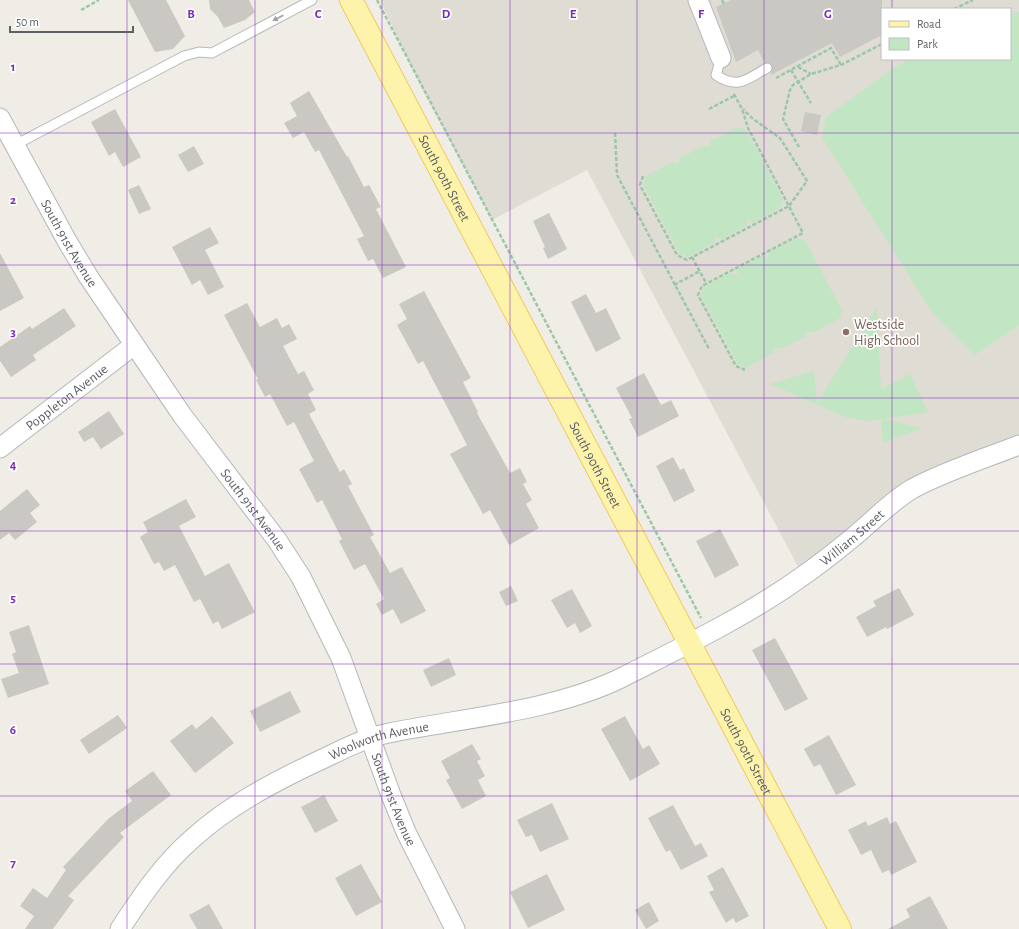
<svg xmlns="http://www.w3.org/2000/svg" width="1019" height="929" font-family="'Alegreya Sans',sans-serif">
<rect width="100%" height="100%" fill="#efede5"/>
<path fill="#dfdcd3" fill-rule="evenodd" d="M 380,0 L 1019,0 L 1019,445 L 922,485 L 803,576 L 587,170 L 492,220 L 422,89 ZM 882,9 L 1010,9 L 1010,59 L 882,59 Z"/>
<path fill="#c2e6c3" d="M 1019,12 L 1019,325 L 975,355 L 931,311 L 822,137 L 826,117 L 895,67 L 910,59 L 1010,59 L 1010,14 Z
M 738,127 L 746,130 L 783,200 L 781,207 L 754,222 L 748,220 L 746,226 L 722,239 L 715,237 L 714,243 L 687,257 L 679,253 L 643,184 L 646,176 L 672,162 L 678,164 L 680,158 L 704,146 L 710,147 L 711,141 Z
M 797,238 L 805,240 L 842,310 L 840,318 L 812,333 L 807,331 L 805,337 L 780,349 L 775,348 L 773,353 L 746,368 L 738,364 L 701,295 L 704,287 L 730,273 L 737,275 L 738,269 L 763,256 L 768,258 L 770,252 Z
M 877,307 L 881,389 L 910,374 L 928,412 L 884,419 L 922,428 L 883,443 L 881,427 L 883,419 L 868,421 L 845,417 L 770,384 L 814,371 L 817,403 Z"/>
<path fill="#cac8c2" d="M 128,0 L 166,0 L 185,36 L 173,49 L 155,52 Z
M 209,0 L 249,0 L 255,12 L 245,20 L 224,28 L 218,17 L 210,9 Z
M 731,0 L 882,0 L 882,35 L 840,57 L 832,43 L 771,75 L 772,65 L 770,63 L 765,63 L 758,50 L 736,62 L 716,7 Z
M 309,91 L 347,157 L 348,156 L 364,187 L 369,185 L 381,207 L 376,209 L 406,267 L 383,278 L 373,259 L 368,261 L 357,239 L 364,236 L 319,150 L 315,152 L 304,132 L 293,138 L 284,123 L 297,116 L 290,103 Z
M 115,109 L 141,157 L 123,167 L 115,152 L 109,156 L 91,122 Z
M 805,112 L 821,115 L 817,135 L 801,131 Z
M 194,146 L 204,164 L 188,172 L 178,155 Z
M 139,185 L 151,209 L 139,214 L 128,190 Z
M 549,213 L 567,249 L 548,259 L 543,248 L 545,247 L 533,221 Z
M 210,227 L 219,243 L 205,250 L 224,287 L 208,295 L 200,280 L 192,285 L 172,247 Z
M 0,253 L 24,298 L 0,311 Z
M 424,291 L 471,378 L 463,382 L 478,412 L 477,413 L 510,473 L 520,468 L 527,482 L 523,484 L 532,500 L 526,504 L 539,528 L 509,545 L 490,510 L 483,514 L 450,454 L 467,445 L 423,361 L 418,364 L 397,325 L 407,319 L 399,304 Z
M 586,294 L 596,313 L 606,308 L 621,339 L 596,352 L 571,302 Z
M 247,303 L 260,327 L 277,318 L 282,328 L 289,324 L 297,339 L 283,346 L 298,374 L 304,371 L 314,390 L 308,394 L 316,410 L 309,414 L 340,472 L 344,469 L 352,484 L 348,486 L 374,535 L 370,537 L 390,573 L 402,567 L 426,611 L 401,624 L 393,609 L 382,615 L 376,604 L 384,599 L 365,564 L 354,570 L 339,541 L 342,539 L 322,500 L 317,503 L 299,469 L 314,461 L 294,422 L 287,426 L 270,394 L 265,397 L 256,380 L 258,379 L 224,315 Z
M 64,308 L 76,326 L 33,355 L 36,360 L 11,377 L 0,361 L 0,347 L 30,326 L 32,329 Z
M 644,373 L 661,405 L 671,400 L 679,416 L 638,437 L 629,419 L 632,418 L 616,388 Z
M 109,411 L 124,434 L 101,449 L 93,437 L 84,442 L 78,432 Z
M 673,457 L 680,470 L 684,468 L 695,491 L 674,502 L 656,466 Z
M 27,489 L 40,505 L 30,513 L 37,522 L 15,540 L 9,533 L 0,540 L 0,511 Z
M 186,499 L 196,517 L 179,526 L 205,576 L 229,563 L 255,612 L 222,629 L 218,621 L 213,624 L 200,599 L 194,602 L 175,565 L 164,571 L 159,562 L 154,564 L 140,537 L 148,532 L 143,522 Z
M 720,529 L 739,565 L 715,578 L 696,541 Z
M 511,586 L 518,601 L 506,606 L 499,592 Z
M 899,588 L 914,615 L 887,629 L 886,627 L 867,637 L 856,617 L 876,606 L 873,601 Z
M 572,589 L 592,626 L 580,633 L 575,623 L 567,628 L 551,600 Z
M 29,625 L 49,684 L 8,698 L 1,679 L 19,673 L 12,654 L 16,652 L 9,632 Z
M 775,638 L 808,699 L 785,711 L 752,650 Z
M 449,658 L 456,675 L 431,687 L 423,670 Z
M 290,691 L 301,712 L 260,732 L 250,711 Z
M 118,715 L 127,728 L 89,754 L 80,740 Z
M 212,716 L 234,743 L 195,773 L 170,741 L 192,724 L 196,729 Z
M 625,716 L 643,749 L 649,745 L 660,764 L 630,781 L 601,729 Z
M 829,735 L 856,785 L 836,795 L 820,764 L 814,767 L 804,749 Z
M 472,744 L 481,759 L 477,761 L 485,776 L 478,780 L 486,796 L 462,809 L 446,780 L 450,778 L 441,761 Z
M 153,771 L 171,795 L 120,833 L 124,837 L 68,896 L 74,900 L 53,929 L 25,929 L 34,916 L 20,906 L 33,888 L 47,898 L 66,870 L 63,867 L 108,819 L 132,801 L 125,791 Z
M 324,795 L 338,821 L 315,833 L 301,807 Z
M 552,803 L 569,839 L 540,852 L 532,835 L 526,837 L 517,820 Z
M 673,805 L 695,846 L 701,843 L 708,856 L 681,870 L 670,850 L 666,852 L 648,818 Z
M 887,817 L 890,824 L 896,821 L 917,862 L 891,875 L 889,870 L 882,873 L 871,850 L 861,855 L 848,830 L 866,821 L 868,826 Z
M 361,864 L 382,902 L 356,916 L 335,878 Z
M 723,867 L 749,916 L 736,923 L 733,918 L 726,923 L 709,892 L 714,890 L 707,876 Z
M 547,874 L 565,910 L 528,928 L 510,892 Z
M 930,896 L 948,929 L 888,929 L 910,917 L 906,909 Z
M 649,902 L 659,921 L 646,929 L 635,910 Z
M 209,904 L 223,929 L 197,929 L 189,915 Z"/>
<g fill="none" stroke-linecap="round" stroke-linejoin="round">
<defs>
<path id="lane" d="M 721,58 L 716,75 C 738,90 747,79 767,68
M 15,145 L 184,56 L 199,52 L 212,53 L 312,0"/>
<g id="street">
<path d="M 698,0 L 721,58"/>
<path id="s1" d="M 0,118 L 67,241 L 88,276 L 182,415 L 277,540 L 301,577 L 341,658 L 391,795 L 406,832 L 455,929"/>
<path id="s2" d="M 0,448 L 134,345"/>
<path id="s3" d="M 120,929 C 141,897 163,864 192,839 C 228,806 272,783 316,762 C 340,751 363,738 389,733 C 463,718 555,711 623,677 C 682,647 743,618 797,580 C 816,567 834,553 851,539 C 872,522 890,502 912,489 C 943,472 986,458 1019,445"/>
</g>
<g id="primary">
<path id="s4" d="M 351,0 L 840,929"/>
</g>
</defs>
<use href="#lane" stroke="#b5b7bc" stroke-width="11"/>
<use href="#street" stroke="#b5b7bc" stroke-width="21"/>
<use href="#primary" stroke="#f0cb5d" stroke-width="24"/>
<path stroke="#9bc7a9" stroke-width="2.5" stroke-dasharray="4 2" stroke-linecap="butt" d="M 377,0 L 701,618
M 722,0 L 724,4
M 954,9 L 973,0
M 81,10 L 99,0
M 798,67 L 811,74
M 791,70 L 811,103
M 776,78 L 831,48 L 841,65
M 734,94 L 742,109 L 748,128 L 803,233 L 702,286 L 698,295 L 736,366 L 745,370
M 709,109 L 736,95
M 615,133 L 617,175 L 709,349
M 799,147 L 783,119 L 790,90 L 793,85 L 811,74 L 841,65 L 882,44
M 643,176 L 640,185 L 677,255 L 687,260 L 789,206 L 807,181 L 780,138 L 753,119 L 743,109
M 692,257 L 706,283
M 674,285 L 700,271"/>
<use href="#lane" stroke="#fff" stroke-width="9"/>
<use href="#street" stroke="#fff" stroke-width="19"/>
<use href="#primary" stroke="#fef3ab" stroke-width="22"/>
</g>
<defs><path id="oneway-solid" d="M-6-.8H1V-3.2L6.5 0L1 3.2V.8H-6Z"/></defs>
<use fill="#9ea0a3" href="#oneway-solid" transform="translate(278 18) rotate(152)"/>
<path fill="none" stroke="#7b2cbf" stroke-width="1" stroke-opacity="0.55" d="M 127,0 L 127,929M 255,0 L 255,929M 382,0 L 382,929M 510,0 L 510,929M 637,0 L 637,929M 764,0 L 764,929M 892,0 L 892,9M 892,59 L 892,929M 0,133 L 1019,133M 0,265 L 1019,265M 0,398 L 1019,398M 0,531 L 1019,531M 0,664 L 1019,664M 0,796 L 1019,796"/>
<circle fill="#8d6e63" stroke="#fff" stroke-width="1.5" cx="846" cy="332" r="4"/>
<g text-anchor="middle" stroke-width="3.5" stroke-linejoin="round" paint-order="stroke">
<g font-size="14" fill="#5d6065" stroke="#fff">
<text dy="5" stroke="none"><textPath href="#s4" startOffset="201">South 90th Street</textPath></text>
<text dy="5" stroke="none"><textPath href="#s1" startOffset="143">South 91st Avenue</textPath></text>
<text dy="5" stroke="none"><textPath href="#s2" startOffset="84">Poppleton Avenue</textPath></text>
<text dy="5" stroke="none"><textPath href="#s4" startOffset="525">South 90th Street</textPath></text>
<text dy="5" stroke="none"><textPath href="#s1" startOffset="467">South 91st Avenue</textPath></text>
<text dy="5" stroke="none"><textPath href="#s3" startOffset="851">William Street</textPath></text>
<text dy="5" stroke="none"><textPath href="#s3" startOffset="329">Woolworth Avenue</textPath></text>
<text dy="5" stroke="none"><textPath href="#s4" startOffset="849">South 90th Street</textPath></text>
<text dy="5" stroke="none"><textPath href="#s1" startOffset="791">South 91st Avenue</textPath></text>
</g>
<g font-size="14" fill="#785e54" stroke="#fff" text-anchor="start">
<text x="854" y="329">Westside<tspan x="854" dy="16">High School</tspan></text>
</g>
</g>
<g font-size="13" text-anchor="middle" font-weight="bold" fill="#7b2cbf" stroke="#fff" stroke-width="3.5" stroke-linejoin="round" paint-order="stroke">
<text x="191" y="18">B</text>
<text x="318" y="18">C</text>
<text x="446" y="18">D</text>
<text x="573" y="18">E</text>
<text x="701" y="18">F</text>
<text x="828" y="18">G</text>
<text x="13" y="71">1</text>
<text x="13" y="204">2</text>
<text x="13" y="336">3</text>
<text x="13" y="469">4</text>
<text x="13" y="602">5</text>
<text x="13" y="734">6</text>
<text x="13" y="867">7</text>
</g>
<rect x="881" y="8" width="130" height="52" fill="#ffffff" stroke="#bebfc1"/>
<rect x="889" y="21" width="20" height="6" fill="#fef3ab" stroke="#bebfc1"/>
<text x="917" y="28" font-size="12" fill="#5d6065">Road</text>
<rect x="889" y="38" width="20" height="12" fill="#c2e6c3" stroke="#bebfc1"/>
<text x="917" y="48" font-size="12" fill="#5d6065">Park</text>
<path d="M10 26v6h123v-6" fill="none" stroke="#5d6065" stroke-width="2"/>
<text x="16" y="26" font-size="12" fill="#5d6065" stroke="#ffffff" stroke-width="3" paint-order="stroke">50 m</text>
</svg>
